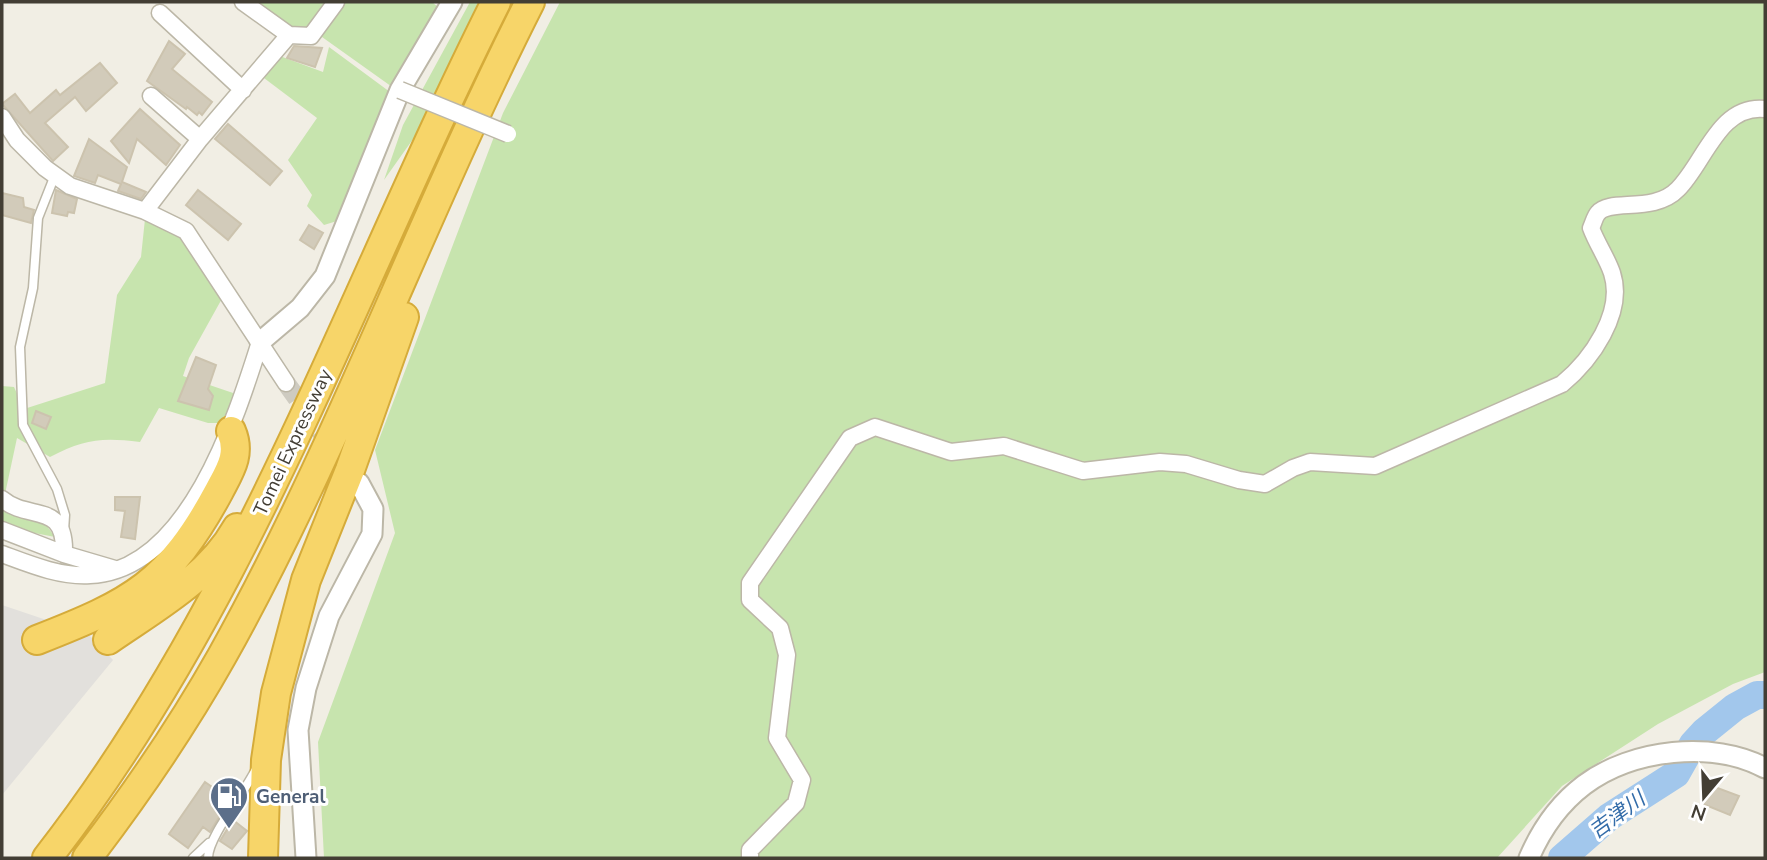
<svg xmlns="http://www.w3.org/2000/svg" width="1767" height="860" font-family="'Nunito Sans','Noto Sans JP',sans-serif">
<rect width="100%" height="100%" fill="#f1eee4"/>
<path fill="#c7e4ae" d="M 251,2 L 326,2 L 311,27 L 297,31 Z
M 340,2 L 432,2 L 439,8 L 395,89 L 315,32 Z
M 470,2 L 483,2 L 418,132 L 384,180 L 403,125 Z
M 560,2 L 1765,2 L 1765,672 L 1733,684 L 1658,724 L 1562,786 L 1497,858 L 324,858 L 318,742 L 395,533 L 375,450 L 503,113 Z
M 329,47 L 390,92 L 337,221 L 324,225 L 307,206 L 312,195 L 288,160 L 317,118 L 260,75 L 277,55 L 323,72 Z
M 145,219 L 179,231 L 224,295 L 189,358 L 183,376 L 236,394 L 222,423 L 208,423 L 159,408 L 140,442 C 102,437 84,439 50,457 L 17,438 L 5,494 L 41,518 L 55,537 L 14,529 L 2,523 L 2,386 L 14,387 L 24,409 L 105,383 L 117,295 L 141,257 Z"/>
<path fill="#e2e0dc" d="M 2,605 L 88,634 L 113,660 L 2,795 Z"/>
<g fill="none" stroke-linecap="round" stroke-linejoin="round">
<path stroke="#a2c7ec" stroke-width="28" d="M 1562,858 L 1609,817 L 1676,774 L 1693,744 L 1704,732 L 1735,707 L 1757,695 L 1765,695"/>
</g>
<path fill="#d2cbba" stroke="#ccc3ae" stroke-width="2" d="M 169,41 L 185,54 L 172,69 L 212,102 L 202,115 L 199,112 L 197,115 L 187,107 L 186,109 L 147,81 Z
M 294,46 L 322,48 L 315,67 L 287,58 Z
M 100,63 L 117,83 L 86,111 L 75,97 L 45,123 L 68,147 L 53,161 L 2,104 L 15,94 L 30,113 L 56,90 L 60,95 Z
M 140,109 L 180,145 L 166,165 L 137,139 L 129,163 L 111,141 Z
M 228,124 L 282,171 L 270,185 L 215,139 Z
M 89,139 L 127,167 L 122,182 L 146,192 L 141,199 L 118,191 L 121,184 L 98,175 L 95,183 L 74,176 Z
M 56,190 L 77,199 L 74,213 L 68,212 L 67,216 L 52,213 Z
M 198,190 L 241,224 L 228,240 L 186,205 Z
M 2,193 L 23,198 L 24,207 L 34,210 L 31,223 L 2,215 Z
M 309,225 L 323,233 L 314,249 L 300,240 Z
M 196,357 L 216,365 L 208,389 L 213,396 L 209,410 L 178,401 Z
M 36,411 L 51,417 L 46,429 L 32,423 Z
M 115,497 L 140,497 L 135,539 L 121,537 L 125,511 L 115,510 Z
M 205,782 L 228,798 L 235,791 L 210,832 L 203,827 L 188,848 L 169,834 Z
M 1712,786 L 1739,796 L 1730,815 L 1703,804 Z
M 246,798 L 233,820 L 247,831 L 232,849 L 220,841 Z"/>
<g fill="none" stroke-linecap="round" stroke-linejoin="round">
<path stroke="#cecbc1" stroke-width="19" stroke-dasharray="19 10" stroke-linecap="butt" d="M 286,383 L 355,479"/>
<defs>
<path id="service" d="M 55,175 L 38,218 L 33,288 L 20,347 L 23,425 L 57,489 L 65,515 L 64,531
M 193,858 L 209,843
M 208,858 C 208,836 245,793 256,769"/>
<path id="minor" d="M 243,2 L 289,35 L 311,36 L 336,2
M 160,13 L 243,90
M 151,96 L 200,139
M 2,117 L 17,140 L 45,168 L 70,186 L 145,211 L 186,231 L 286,383
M 145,211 L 200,139 L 289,35
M 2,499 C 29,522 66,500 64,554
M 2,530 L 64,554 L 115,569
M 2,554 C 29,564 60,577 90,575 C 188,571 236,418 260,342
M 750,858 L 750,850 L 796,803 L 802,780 L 777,738 L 787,655 L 780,628 L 750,600 L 750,583 L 850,438 L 875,427 L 951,452 L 1004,446 L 1083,471 L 1160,462 L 1186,464 L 1239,480 L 1265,484 L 1293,468 L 1310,462 L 1375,466 L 1562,384 C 1591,360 1625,313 1612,273 C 1607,258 1597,244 1591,228 C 1593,224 1595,216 1598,213 C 1610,198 1654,214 1678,189 C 1705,162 1719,104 1765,109"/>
<path id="tertiary" d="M 260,342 L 300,308 L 325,276 L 400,90 L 452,2
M 306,858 L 298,730 L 306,688 L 329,616 L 372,534 L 373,509 L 359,483
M 1529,858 C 1541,830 1559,804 1584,785 C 1632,749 1713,740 1765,768"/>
<path id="motorway" d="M 37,640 C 132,603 169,584 219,491 C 230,470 241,454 231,431
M 108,640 C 154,608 209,578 237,528
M 47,858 C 248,601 351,290 496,2
M 87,858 C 136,794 182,727 222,656 C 340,445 421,217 530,2
M 263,858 L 266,760 L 276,693 L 306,580 L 350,470 L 404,317"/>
</defs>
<use href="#service" stroke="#bcb7a7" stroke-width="11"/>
<use href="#minor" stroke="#bcb7a7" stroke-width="19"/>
<use href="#tertiary" stroke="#bcb7a7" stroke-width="23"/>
<use href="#motorway" stroke="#d5ab3a" stroke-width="32"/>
<use href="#service" stroke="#fff" stroke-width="8"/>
<use href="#minor" stroke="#fff" stroke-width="16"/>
<use href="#tertiary" stroke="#fff" stroke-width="19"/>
<use href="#motorway" stroke="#f7d569" stroke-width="28"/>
<defs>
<path id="minor-bridge" d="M 400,90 L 508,134"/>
</defs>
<use href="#minor-bridge" stroke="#bcb7a7" stroke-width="19" stroke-linecap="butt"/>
<use href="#minor-bridge" stroke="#fff" stroke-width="16"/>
</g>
<defs>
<symbol id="fuel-pin" viewBox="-11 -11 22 30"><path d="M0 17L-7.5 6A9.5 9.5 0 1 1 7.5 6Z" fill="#5c6f8a" stroke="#fff"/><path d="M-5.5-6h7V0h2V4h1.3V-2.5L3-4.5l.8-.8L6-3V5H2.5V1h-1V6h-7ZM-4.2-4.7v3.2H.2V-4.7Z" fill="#fff"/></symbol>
</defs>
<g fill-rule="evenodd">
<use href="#fuel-pin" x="207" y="774" width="44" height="60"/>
</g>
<g text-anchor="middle" stroke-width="6" stroke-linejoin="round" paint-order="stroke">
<g font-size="19" fill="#433e34" stroke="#fff">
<text transform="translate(292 442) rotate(-65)" y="7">Tomei Expressway</text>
</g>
<g font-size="19" font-weight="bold" fill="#4e5e75" stroke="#fff" text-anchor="start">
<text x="256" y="803">General</text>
</g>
<g font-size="21" font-style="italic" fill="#336ca9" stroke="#fff">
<text transform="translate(1617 815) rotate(-36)" y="7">吉津川</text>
</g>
</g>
<rect width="1767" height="860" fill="none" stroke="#433e34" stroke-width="7"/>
<g transform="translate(1704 797) rotate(199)" stroke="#ffffff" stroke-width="5" paint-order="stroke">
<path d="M0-5L12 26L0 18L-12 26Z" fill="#433e34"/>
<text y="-10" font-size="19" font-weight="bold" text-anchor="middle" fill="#433e34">N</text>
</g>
</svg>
